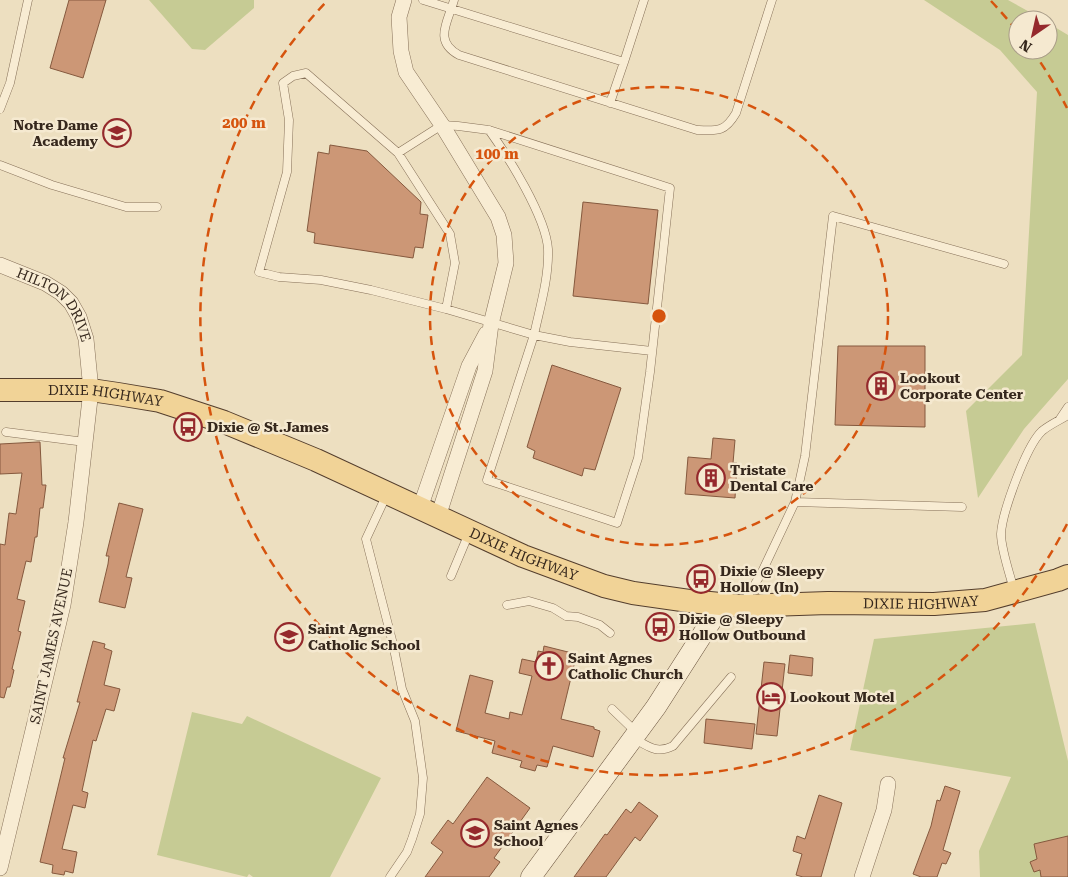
<svg xmlns="http://www.w3.org/2000/svg" width="1068" height="877" font-family="'Roboto Serif',serif">
<rect width="100%" height="100%" fill="#eddfc0"/>
<path fill="#c6cb94" d="M 149,0 L 254,0 L 254,8 L 205,50 L 192,49 Z
M 924,0 L 1008,0 L 1044,20 L 1018,20 L 1018,50 L 1048,50 L 1048,23 L 1068,35 L 1068,379 L 1024,429 L 978,498 L 966,411 L 1022,355 L 1037,92 L 1000,50 Z
M 1035,623 L 1068,761 L 1068,877 L 980,877 L 979,851 L 1011,777 L 850,750 L 874,639 Z
M 192,712 L 242,724 L 247,716 L 381,778 L 330,877 L 253,877 L 249,874 L 247,877 L 157,855 Z"/>
<path fill="#cc9776" stroke="#85593e" d="M 69,0 L 106,0 L 83,78 L 50,68 Z
M 330,145 L 367,151 L 421,202 L 420,214 L 428,215 L 423,248 L 415,247 L 413,258 L 314,243 L 315,233 L 307,231 L 318,152 L 329,154 Z
M 583,202 L 658,210 L 648,304 L 573,296 Z
M 838,346 L 925,346 L 925,427 L 835,425 Z
M 552,365 L 621,388 L 595,470 L 584,468 L 582,476 L 533,458 L 535,451 L 527,447 Z
M 713,438 L 735,440 L 733,463 L 737,463 L 735,498 L 685,494 L 688,457 L 711,459 Z
M 38,442 L 40,442 L 42,485 L 46,485 L 43,508 L 40,508 L 37,537 L 35,537 L 31,562 L 26,561 L 17,599 L 25,601 L 18,631 L 21,632 L 12,669 L 14,670 L 10,687 L 7,687 L 4,698 L 0,697 L 0,544 L 5,545 L 9,513 L 16,514 L 22,473 L 0,474 L 0,444 Z
M 119,503 L 143,509 L 126,577 L 132,578 L 125,608 L 99,602 L 108,564 L 109,556 L 106,556 Z
M 93,641 L 105,644 L 104,648 L 112,651 L 104,685 L 120,689 L 114,711 L 106,709 L 96,741 L 93,740 L 82,791 L 88,793 L 85,808 L 73,805 L 62,849 L 77,852 L 73,873 L 65,871 L 64,875 L 52,873 L 53,865 L 40,862 L 65,758 L 63,758 L 80,702 L 77,702 Z
M 544,646 L 572,653 L 570,660 L 575,661 L 561,719 L 594,727 L 594,729 L 600,731 L 593,757 L 553,746 L 547,767 L 537,765 L 535,771 L 520,767 L 522,761 L 492,753 L 495,741 L 456,731 L 470,675 L 493,681 L 485,713 L 509,719 L 510,712 L 522,715 L 532,676 L 519,673 L 522,659 L 536,662 L 538,651 L 543,652 Z
M 790,655 L 813,658 L 812,676 L 788,673 Z
M 764,662 L 785,664 L 777,736 L 756,734 Z
M 706,719 L 755,724 L 752,749 L 704,743 Z
M 487,777 L 530,808 L 494,858 L 500,862 L 489,877 L 425,877 L 443,852 L 431,843 L 448,820 L 453,824 Z
M 945,786 L 960,791 L 943,850 L 951,853 L 946,864 L 942,863 L 937,877 L 921,877 L 913,874 L 931,826 L 937,800 L 940,801 Z
M 819,795 L 842,803 L 821,877 L 803,877 L 796,875 L 802,854 L 793,851 L 797,836 L 805,839 Z
M 639,802 L 658,816 L 640,841 L 635,837 L 606,877 L 574,877 L 605,834 L 607,835 L 626,809 L 631,813 Z
M 1068,836 L 1068,877 L 1041,877 L 1040,870 L 1034,872 L 1030,862 L 1037,859 L 1034,844 Z"/>
<g fill="none" stroke-linecap="round" stroke-linejoin="round">
<defs>
<path id="lane" d="M 423,0 L 624,62 L 644,0
M 454,0 C 448,22 433,41 459,55 L 697,130 C 718,131 725,132 736,113 L 772,0
M 610,103 L 624,62
M 0,109 L 10,83 L 28,0
M 489,130 C 508,156 546,217 548,249 C 549,278 540,307 534,335 L 570,342 L 652,351
M 398,153 L 442,125 L 458,126 L 489,130 L 670,188 L 650,372 L 638,458 L 617,523 L 487,480 L 534,335 L 446,309 L 371,290 L 321,280 L 279,277 L 259,272 L 287,172 L 289,120 L 283,83 L 293,76 L 306,73 L 398,153 L 450,234 L 455,263 L 446,309
M 0,165 L 52,185 L 126,207 L 157,207
M 1060,419 L 1068,407
M 6,432 L 85,442
M 387,494 L 366,539 L 393,644 L 402,689 L 415,721 L 423,778 L 420,814 L 412,839 L 407,852 L 390,877
M 795,502 L 962,507
M 451,576 L 469,533
M 1014,590 C 1010,575 1001,549 1001,534 C 1002,513 1026,446 1042,431 C 1049,425 1060,420 1068,415
M 744,602 L 761,574 L 795,502 L 805,456 L 833,216 L 1004,264
M 507,605 L 529,601 L 553,608 L 566,616 L 578,617 L 600,625 L 610,633
M 612,709 L 636,732
M 635,739 C 649,747 657,754 673,746 L 731,677"/>
<g id="street">
<path d="M 404,0 L 399,17 L 401,51 L 406,72 L 442,125 L 498,217 L 504,235 L 506,263 L 491,324 L 485,371 L 438,517"/>
<path id="s1" d="M 0,265 L 45,283 L 61,293 L 71,303 L 79,317 L 86,339 L 91,390 L 76,522 L 63,605 L 0,868"/>
<path d="M 420,508 L 469,366 L 486,334"/>
<path d="M 862,877 L 884,810 L 888,784"/>
</g>
<path id="secondary" d="M 531,877 L 656,707 L 722,604"/>
<g id="primary">
<path id="s2" d="M 0,390 L 91,390 L 118,394 L 160,401 L 224,422 L 316,460 L 523,556 L 604,586 L 633,593 L 689,601 L 741,606 L 828,603 L 934,604 L 985,600 L 1058,580 L 1068,576"/>
</g>
</defs>
<use href="#lane" stroke="#867058" stroke-width="9"/>
<use href="#street" stroke="#867058" stroke-width="16"/>
<use href="#secondary" stroke="#68513b" stroke-width="21"/>
<use href="#primary" stroke="#543e2d" stroke-width="24"/>
<use href="#lane" stroke="#f8ecd3" stroke-width="8"/>
<use href="#street" stroke="#f8ecd3" stroke-width="15"/>
<use href="#secondary" stroke="#f8ecd3" stroke-width="20"/>
<use href="#primary" stroke="#f1d397" stroke-width="22"/>
</g>
<g fill="none" stroke="#d6540e" stroke-width="2.5" stroke-dasharray="9 6">
<circle cx="659" cy="316" r="229"/>
<path d="M1067 524A458 458 0 1 1 327 1M991 1A458 458 0 0 1 1017 31M1032 50A458 458 0 0 1 1067 108"/>
</g>
<defs>
<symbol id="school-ring" viewBox="-11 -11 22 22"><circle r="9.5" fill="#f5e9d0" stroke="#95292c" stroke-width="1.5"/><path d="M0-5L7-2L0 1L-7-2ZM-4 1L0 2.5L4 1V4Q0 6-4 4Z" fill="#95292c"/></symbol>
<symbol id="building-ring" viewBox="-11 -11 22 22"><circle r="9.5" fill="#f5e9d0" stroke="#95292c" stroke-width="1.5"/><path d="M-4-6H4V6H1V3H-1V6H-4ZM-2.5-4.3h1.7v1.8h-1.7ZM.8-4.3h1.7v1.8H.8ZM-2.5-1h1.7V.8h-1.7ZM.8-1h1.7V.8H.8Z" fill="#95292c"/></symbol>
<symbol id="bus-ring" viewBox="-11 -11 22 22"><circle r="9.5" fill="#f5e9d0" stroke="#95292c" stroke-width="1.5"/><path d="M-5-6H5V4H4V6H2V4H-2V6H-4V4H-5ZM-3.5-4V0h7V-4ZM-3.5 1.2v1.5H-2V1.2ZM2 1.2v1.5H3.5V1.2Z" fill="#95292c"/></symbol>
<symbol id="church-ring" viewBox="-11 -11 22 22"><circle r="9.5" fill="#f5e9d0" stroke="#95292c" stroke-width="1.5"/><path d="M-1.2-6h2.4v3.5h3.3v2.4h-3.3V6h-2.4V-.1h-3.3v-2.4h3.3Z" fill="#95292c"/></symbol>
<symbol id="hotel-ring" viewBox="-11 -11 22 22"><circle r="9.5" fill="#f5e9d0" stroke="#95292c" stroke-width="1.5"/><path d="M-6-4.5h1.5V1H6V5H4.5V3h-9V5H-6ZM-4 0a1.8 1.8 0 1 1 3.6 0ZM.5 0V-2.5h3Q6-2.5 6 0Z" fill="#95292c"/></symbol>
</defs>
<g fill-rule="evenodd">
<use href="#school-ring" x="101" y="117" width="32" height="32"/>
<use href="#building-ring" x="865" y="370" width="32" height="32"/>
<use href="#bus-ring" x="172" y="411" width="32" height="32"/>
<use href="#building-ring" x="695" y="462" width="32" height="32"/>
<use href="#bus-ring" x="685" y="563" width="32" height="32"/>
<use href="#bus-ring" x="644" y="611" width="32" height="32"/>
<use href="#school-ring" x="273" y="621" width="32" height="32"/>
<use href="#church-ring" x="533" y="650" width="32" height="32"/>
<use href="#hotel-ring" x="755" y="681" width="32" height="32"/>
<use href="#school-ring" x="459" y="817" width="32" height="32"/>
</g>
<g text-anchor="middle" stroke-width="5" stroke-linejoin="round" paint-order="stroke">
<g font-size="14" font-weight="bold" fill="#36281d" stroke="#f5e9d0" text-anchor="start">
<text x="98" y="130" text-anchor="end">Notre Dame<tspan x="98" dy="16">Academy</tspan></text>
<text x="900" y="383">Lookout<tspan x="900" dy="16">Corporate Center</tspan></text>
<text x="207" y="432">Dixie @ St.James</text>
<text x="730" y="475">Tristate<tspan x="730" dy="16">Dental Care</tspan></text>
<text x="720" y="576">Dixie @ Sleepy<tspan x="720" dy="16">Hollow (In)</tspan></text>
<text x="679" y="624">Dixie @ Sleepy<tspan x="679" dy="16">Hollow Outbound</tspan></text>
<text x="308" y="634">Saint Agnes<tspan x="308" dy="16">Catholic School</tspan></text>
<text x="568" y="663">Saint Agnes<tspan x="568" dy="16">Catholic Church</tspan></text>
<text x="790" y="702">Lookout Motel</text>
<text x="494" y="830">Saint Agnes<tspan x="494" dy="16">School</tspan></text>
</g>
<g font-size="14" fill="#36281d" stroke="#f5e9d0">
<text dy="5" stroke="none"><textPath href="#s1" startOffset="71">HILTON DRIVE</textPath></text>
<text dy="5" stroke="none"><textPath href="#s2" startOffset="106">DIXIE HIGHWAY</textPath></text>
<text dy="5" stroke="none"><textPath href="#s2" startOffset="556">DIXIE HIGHWAY</textPath></text>
<text dy="5" stroke="none"><textPath href="#s2" startOffset="961">DIXIE HIGHWAY</textPath></text>
<text transform="translate(51 646) rotate(-78)" y="5">SAINT JAMES AVENUE</text>
</g>
</g>
<circle cx="659" cy="316" r="8" fill="#d6540e" stroke="#f5e9d0" stroke-width="2.5"/>
<g font-size="15" text-anchor="middle" font-weight="bold" fill="#d6540e" stroke="#f5e9d0" stroke-width="5" stroke-linejoin="round" paint-order="stroke">
<text x="244" y="128">200 m</text>
<text x="497" y="159">100 m</text>
</g>
<g transform="translate(1033 35) rotate(214)"><circle r="24" fill="#f5e9d0" stroke="#a99c88"/>
<path d="M0-4L9 19L0 12L-9 19Z" fill="#95292c"/>
<text y="-8" font-size="14" font-weight="bold" text-anchor="middle" fill="#36281d">N</text>
</g>
</svg>
